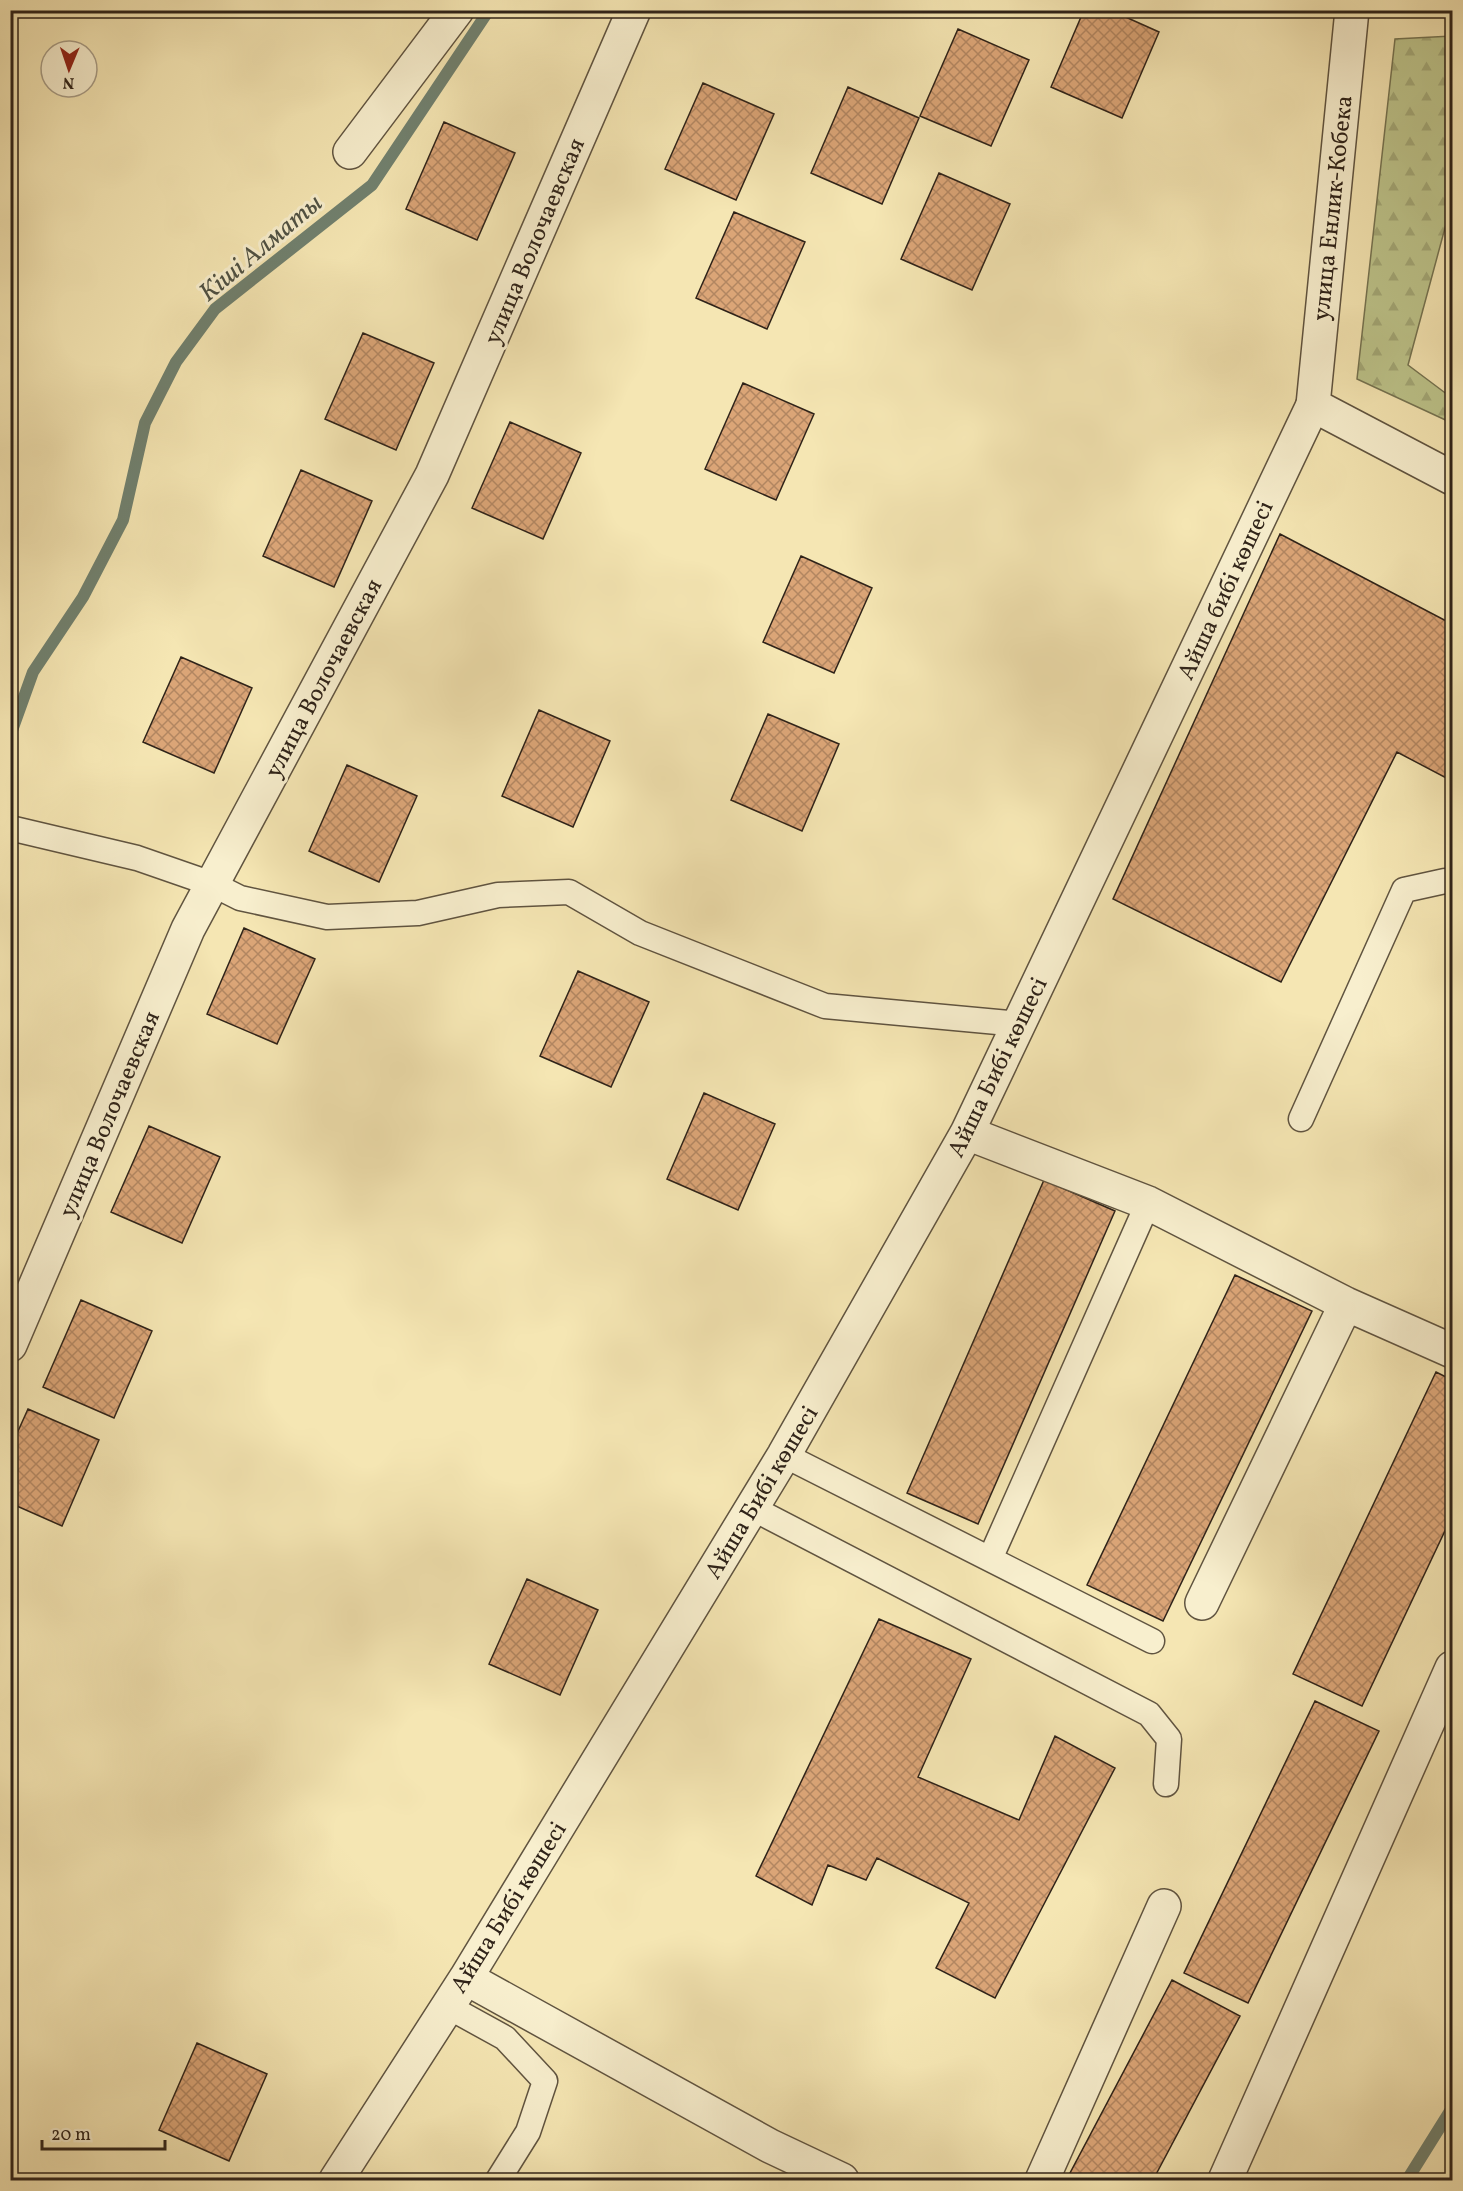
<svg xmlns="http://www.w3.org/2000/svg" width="1463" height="2191" font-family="Vollkorn,serif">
<defs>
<pattern id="forest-firs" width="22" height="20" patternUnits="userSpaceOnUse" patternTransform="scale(1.5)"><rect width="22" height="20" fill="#bdc48b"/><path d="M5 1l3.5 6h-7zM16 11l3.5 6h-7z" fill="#a3a877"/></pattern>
<pattern id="building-cross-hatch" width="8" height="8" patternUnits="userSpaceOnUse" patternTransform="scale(1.5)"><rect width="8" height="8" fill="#dba577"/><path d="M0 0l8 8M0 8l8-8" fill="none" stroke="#b28661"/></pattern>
</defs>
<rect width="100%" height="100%" fill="#f5e6b3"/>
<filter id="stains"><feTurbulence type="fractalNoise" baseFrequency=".00333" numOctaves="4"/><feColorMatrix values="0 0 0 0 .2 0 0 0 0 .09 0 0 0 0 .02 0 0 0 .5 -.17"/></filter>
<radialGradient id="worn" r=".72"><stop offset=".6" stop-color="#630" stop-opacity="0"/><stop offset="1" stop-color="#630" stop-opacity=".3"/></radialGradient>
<path fill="url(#forest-firs)" stroke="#767452" stroke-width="1.5" d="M 1452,36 L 1452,202 L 1408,365 L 1452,398 L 1452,423 L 1357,379 L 1395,39 Z"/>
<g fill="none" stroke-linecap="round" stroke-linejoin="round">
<path stroke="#71816f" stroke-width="12" d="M 10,736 L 33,672 L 83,597 L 123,520 L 145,423 L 176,362 L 215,309 L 372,185 L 489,10
M 10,846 L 10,860
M 1407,2180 L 1452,2108"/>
</g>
<path fill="url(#building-cross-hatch)" stroke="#2f2319" stroke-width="1.5" d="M 1084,10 L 1110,10 L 1159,32 L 1122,118 L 1051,87 Z
M 958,29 L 1029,60 L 991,146 L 920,116 Z
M 703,83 L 774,114 L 736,200 L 665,169 Z
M 848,87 L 919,118 L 882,204 L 811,173 Z
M 444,122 L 515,153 L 477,240 L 406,209 Z
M 939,173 L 1010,204 L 972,290 L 901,259 Z
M 734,212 L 805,242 L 767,329 L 696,298 Z
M 363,333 L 434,363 L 396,450 L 325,419 Z
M 743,383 L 814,414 L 776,500 L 705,469 Z
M 510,422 L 581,453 L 543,539 L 472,508 Z
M 301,470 L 372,501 L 334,587 L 263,556 Z
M 1280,534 L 1452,624 L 1452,781 L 1397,752 L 1281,982 L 1113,899 Z
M 801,556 L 872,588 L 834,673 L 763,642 Z
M 181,657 L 252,688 L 214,773 L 143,742 Z
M 539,710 L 610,741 L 573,827 L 502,796 Z
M 768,714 L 839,744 L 802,831 L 731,800 Z
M 347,765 L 417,796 L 379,882 L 309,851 Z
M 244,928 L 315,959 L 277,1044 L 207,1014 Z
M 578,971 L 649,1002 L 611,1087 L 540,1056 Z
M 704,1093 L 775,1124 L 738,1210 L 667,1179 Z
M 149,1126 L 220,1157 L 182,1243 L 111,1212 Z
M 1044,1180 L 1115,1211 L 978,1524 L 907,1493 Z
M 1235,1275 L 1312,1311 L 1163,1621 L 1087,1585 Z
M 81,1300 L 152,1331 L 114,1418 L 43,1387 Z
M 1436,1372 L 1452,1380 L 1452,1516 L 1362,1706 L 1293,1674 Z
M 28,1409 L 99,1440 L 62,1526 L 10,1503 L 10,1449 Z
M 527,1579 L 598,1610 L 560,1695 L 489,1664 Z
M 879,1619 L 971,1659 L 918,1777 L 1019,1820 L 1055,1736 L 1115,1768 L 995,1998 L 936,1968 L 969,1903 L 877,1858 L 866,1880 L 828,1865 L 812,1905 L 756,1876 Z
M 1315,1701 L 1379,1731 L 1248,2003 L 1184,1973 Z
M 1172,1980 L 1240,2016 L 1153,2180 L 1079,2180 L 1069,2175 Z
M 197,2043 L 267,2074 L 229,2161 L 159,2130 Z"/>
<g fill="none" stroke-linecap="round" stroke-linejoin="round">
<defs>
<path id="service" d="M 10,828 L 137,858 L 212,884 L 240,898 L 327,917 L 418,913 L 498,895 L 569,892 L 640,933 L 825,1006 L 1019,1024
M 1301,1119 L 1404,890 L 1445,881 L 1452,882
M 784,1455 L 1152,1641
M 752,1508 L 1149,1714 L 1169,1739 L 1166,1784
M 990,1559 L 1148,1203
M 447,2006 L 505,2038 L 545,2081 L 528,2132 L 498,2180"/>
<path id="minor" d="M 350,152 L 457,10
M 967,1133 L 1148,1203 L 1346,1304 L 1452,1351
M 10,1345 L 188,929 L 432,475 L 634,10
M 1202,1603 L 1346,1304
M 466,1978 L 770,2146 L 842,2180
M 336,2180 L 466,1978 L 784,1455 L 967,1133 L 1313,405
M 1042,2180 L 1164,1906
M 1225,2180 L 1452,1668"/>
<path id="tertiary" d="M 1352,10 L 1313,405 L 1452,478"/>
</defs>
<use href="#service" stroke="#605440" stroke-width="27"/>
<use href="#minor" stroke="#605440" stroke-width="36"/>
<use href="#tertiary" stroke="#605440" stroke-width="36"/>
<use href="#service" stroke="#f8efce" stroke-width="24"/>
<use href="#minor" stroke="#f8efce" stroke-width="33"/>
<use href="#tertiary" stroke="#f8efce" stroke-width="33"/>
</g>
<g text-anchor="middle" stroke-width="6" stroke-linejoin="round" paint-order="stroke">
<g font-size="24" fill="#2f2319" stroke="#f8efce">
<text transform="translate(1332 208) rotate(-84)" y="8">улица Енлик-Кобека</text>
<text transform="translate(534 241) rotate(-67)" y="8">улица Волочаевская</text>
<text transform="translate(1225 590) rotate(-65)" y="8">Айша бибі көшесі</text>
<text transform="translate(323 678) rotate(-62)" y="8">улица Волочаевская</text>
<text transform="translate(997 1067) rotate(-64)" y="8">Айша Бибі көшесі</text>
<text transform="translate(109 1114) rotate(-67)" y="8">улица Волочаевская</text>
<text transform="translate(761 1492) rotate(-59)" y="8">Айша Бибі көшесі</text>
<text transform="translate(508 1907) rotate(-58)" y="8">Айша Бибі көшесі</text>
</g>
<g font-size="26" font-style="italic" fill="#505244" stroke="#f8efce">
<text transform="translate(260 247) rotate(-40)" y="9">Кіші Алматы</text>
</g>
</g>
<rect width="1463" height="2191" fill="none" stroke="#f5e6b3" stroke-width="36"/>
<rect x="12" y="12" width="1439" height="2167" fill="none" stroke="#2f2319" stroke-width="3"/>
<rect x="18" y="18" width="1427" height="2155" fill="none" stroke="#2f2319" stroke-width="1.5"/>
<g transform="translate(69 69) rotate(182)"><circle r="28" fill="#f8efce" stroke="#a89d86" stroke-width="1.5"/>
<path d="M0-4.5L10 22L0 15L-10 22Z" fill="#8f2418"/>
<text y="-9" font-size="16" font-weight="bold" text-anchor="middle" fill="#2f2319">N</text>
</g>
<path d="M42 2140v9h123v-9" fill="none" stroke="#2f2319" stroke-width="3"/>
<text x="51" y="2140" font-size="18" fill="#2f2319" stroke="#f8efce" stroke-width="4.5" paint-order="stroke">20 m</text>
<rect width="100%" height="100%" filter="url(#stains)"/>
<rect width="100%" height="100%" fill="url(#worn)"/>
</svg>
